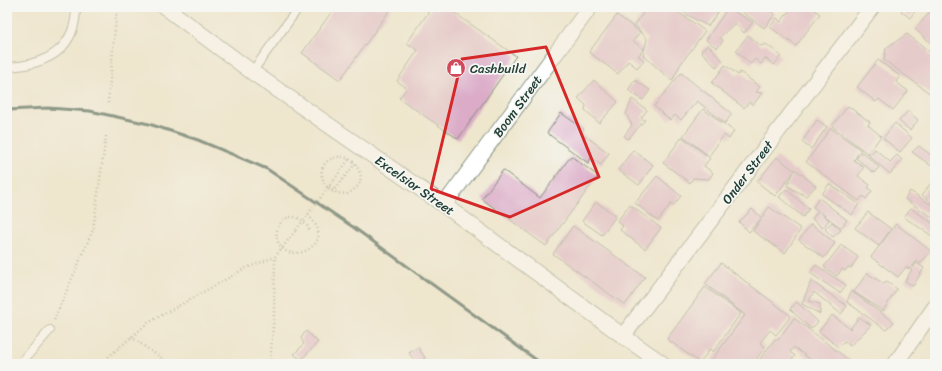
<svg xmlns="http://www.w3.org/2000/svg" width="942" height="371" font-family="Sriracha,sans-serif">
<rect width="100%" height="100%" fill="#f6f6f2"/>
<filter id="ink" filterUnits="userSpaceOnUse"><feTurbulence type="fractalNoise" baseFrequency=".025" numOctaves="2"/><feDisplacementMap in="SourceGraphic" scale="8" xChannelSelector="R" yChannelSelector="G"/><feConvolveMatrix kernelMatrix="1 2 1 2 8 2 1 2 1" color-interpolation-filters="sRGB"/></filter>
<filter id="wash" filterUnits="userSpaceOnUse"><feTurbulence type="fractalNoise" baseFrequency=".012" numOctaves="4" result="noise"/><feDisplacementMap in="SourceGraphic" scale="16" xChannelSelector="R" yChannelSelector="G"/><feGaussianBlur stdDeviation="0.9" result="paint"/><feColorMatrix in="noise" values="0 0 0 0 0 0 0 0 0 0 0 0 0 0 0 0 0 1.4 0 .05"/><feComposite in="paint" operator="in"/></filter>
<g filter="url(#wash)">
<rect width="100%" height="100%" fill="#eee6cd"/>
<g id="blocks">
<path fill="#dbabc7" d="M 335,7 L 392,7 L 340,80 L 302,53 Z
M 432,7 L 446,7 L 516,56 L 458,139 L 399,98 L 407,88 L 397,81 L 418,50 L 407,43 Z
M 647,7 L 671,7 L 705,31 L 680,65 L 672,81 L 643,55 L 647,39 L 635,25 Z
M 676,7 L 722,7 L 708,26 L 689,16 Z
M 736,7 L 769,7 L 767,9 L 775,14 L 764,28 Z
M 792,7 L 810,7 L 820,14 L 796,46 L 770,27 L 777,18 L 781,22 Z
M 904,7 L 918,7 L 910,18 L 901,11 Z
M 927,7 L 935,7 L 935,44 L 934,46 L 915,29 L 931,11 Z
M 728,8 L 753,22 L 744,33 L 735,23 L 720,37 L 723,41 L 717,48 L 706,40 Z
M 617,15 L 640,32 L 633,41 L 644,49 L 638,56 L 644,60 L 637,68 L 628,61 L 618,74 L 589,52 Z
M 907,34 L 930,52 L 928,54 L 935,60 L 935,70 L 930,77 L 935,80 L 935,97 L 884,60 L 886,48 Z
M 748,35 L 761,46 L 766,44 L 781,56 L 774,65 L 765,58 L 761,64 L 755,59 L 751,64 L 736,51 Z
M 708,45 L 723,61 L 716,67 L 701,51 Z
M 878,60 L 900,76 L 896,82 L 908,91 L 893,110 L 879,99 L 876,102 L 857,87 Z
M 725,65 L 738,75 L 740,72 L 760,87 L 756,92 L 762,93 L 753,105 L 749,102 L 744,108 L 712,83 Z
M 681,73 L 732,114 L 725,123 L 697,101 L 681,120 L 675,115 L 670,120 L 654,106 Z
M 594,80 L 618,102 L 599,123 L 585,110 L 586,105 L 578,98 Z
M 635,80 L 650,90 L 643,100 L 628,90 Z
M 632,99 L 647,110 L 641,118 L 645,120 L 628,139 L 624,136 L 632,125 L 626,114 Z
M 848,106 L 870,122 L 868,125 L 881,136 L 868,154 L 832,126 Z
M 703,109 L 734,131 L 729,139 L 724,135 L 709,156 L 683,136 Z
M 908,111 L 918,120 L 910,130 L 899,121 Z
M 561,113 L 584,129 L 581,133 L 609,153 L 601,165 L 591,158 L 588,163 L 547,133 Z
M 817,120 L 827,127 L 811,149 L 802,142 Z
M 895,123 L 912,138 L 900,152 L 883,138 Z
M 831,128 L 861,150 L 854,160 L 864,167 L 858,176 L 870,185 L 868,188 L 872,191 L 866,199 L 863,196 L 859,201 L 806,162 Z
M 682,137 L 710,158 L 704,166 L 713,173 L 709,179 L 693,178 L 690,183 L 663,163 Z
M 919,146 L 935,158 L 935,163 L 933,167 L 912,152 Z
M 875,149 L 890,162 L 897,155 L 902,160 L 890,174 L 869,156 Z
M 633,150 L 653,165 L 639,185 L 618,170 Z
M 862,152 L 879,167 L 874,173 L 856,158 Z
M 571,156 L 598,176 L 546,246 L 482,199 L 503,170 L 540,198 Z
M 777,157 L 795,171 L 795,169 L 816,186 L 806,196 L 787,186 L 794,172 L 775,196 L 757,182 Z
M 657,176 L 681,196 L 673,206 L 671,204 L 658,221 L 635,203 Z
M 935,178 L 935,205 L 922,195 Z
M 829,184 L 859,204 L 852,215 L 822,194 Z
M 786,189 L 809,209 L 803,217 L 779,197 Z
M 910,191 L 935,207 L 935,219 L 905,199 Z
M 819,198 L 847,220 L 841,228 L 820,212 L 829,220 L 823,228 L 812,219 L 818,211 L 813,207 Z
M 596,202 L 616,216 L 602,235 L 582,221 Z
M 630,205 L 661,228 L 645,249 L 620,230 L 623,226 L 617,221 Z
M 769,207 L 801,229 L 785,253 L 753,231 Z
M 911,208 L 935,225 L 935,238 L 904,217 Z
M 752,209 L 762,218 L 749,232 L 739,222 Z
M 868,212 L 891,229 L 879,246 L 855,228 Z
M 832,222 L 841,230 L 833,237 L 825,229 Z
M 811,224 L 835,243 L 824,258 L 799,240 Z
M 896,224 L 931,251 L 920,264 L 917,261 L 910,269 L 906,267 L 898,277 L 871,257 Z
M 573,226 L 645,277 L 625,305 L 553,254 Z
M 841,245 L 858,257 L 851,268 L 848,267 L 845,271 L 842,269 L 837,276 L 824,267 Z
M 721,263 L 791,316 L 776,335 L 770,330 L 760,343 L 765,347 L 753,364 L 714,364 L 711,361 L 745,315 L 705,284 Z
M 916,263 L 924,268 L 913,286 L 905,281 Z
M 816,265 L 846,285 L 840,293 L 810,273 Z
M 867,273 L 884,284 L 886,281 L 897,289 L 883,311 L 854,292 Z
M 811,281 L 847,306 L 841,314 L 814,292 L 809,301 L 820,304 L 820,314 L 802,304 Z
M 705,287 L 741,313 L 713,352 L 710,349 L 700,363 L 667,339 Z
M 851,291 L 894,322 L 886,330 L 847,302 Z
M 797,302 L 818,322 L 811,329 L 790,309 Z
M 832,315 L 850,329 L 859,317 L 871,325 L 850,346 L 845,341 L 838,347 L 819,331 Z
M 794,318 L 854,364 L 816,364 L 794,347 L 790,352 L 795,356 L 788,364 L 781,364 L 779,362 L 778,364 L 765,364 L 759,360 L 775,339 L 778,340 Z
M 306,331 L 318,342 L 301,360 L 294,354 L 304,344 L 301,338 Z
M 418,347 L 425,358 L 417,364 L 409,353 Z"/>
</g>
</g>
<g filter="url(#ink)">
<use href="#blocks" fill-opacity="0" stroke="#869280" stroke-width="1"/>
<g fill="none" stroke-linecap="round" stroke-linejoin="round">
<defs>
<path id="service" d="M 7,67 C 46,65 76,50 76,7
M 252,72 L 299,7
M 20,364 L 50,330"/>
<path id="minor" d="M 165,7 L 252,72 L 444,205 L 623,336 L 663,364
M 444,205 L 590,7
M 623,336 L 872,7
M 895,364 L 935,307"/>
</defs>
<use href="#service" stroke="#869280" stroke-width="10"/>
<use href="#minor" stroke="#869280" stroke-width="17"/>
<path stroke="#869280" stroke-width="2.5" stroke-dasharray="1 3" stroke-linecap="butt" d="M 108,103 L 117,7
M 334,180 L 350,158
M 332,192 L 357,162
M 54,320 L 93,230 L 106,136
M 131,337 L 170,364
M 108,357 L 148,323 L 246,268 L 275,257 L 296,230
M 270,364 L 274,313 L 275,257"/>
<use href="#service" stroke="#fff" stroke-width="8"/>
<use href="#minor" stroke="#fff" stroke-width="15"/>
<path stroke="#1f3d34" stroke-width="3" d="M 7,110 L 48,108 L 90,111 L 149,124 L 198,140 L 267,169 L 353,227 L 542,364"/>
<path stroke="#869280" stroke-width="2.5" stroke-dasharray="1 3" stroke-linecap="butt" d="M 329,187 L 337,193 L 347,194 C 356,189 363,184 360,173 C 349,140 301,163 332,192
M 308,215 C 312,220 316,224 318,230 C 323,251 286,263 278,242 C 270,222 297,203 310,231
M 296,230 L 334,180"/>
</g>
</g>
<path d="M0 0H942V371H0ZM 546,47 L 599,177 L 510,217 L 431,189 L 462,59 Z" fill="#eee6cd" fill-opacity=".55" fill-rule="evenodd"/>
<path fill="none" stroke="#d62828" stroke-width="3" stroke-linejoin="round" d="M 546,47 L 599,177 L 510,217 L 431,189 L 462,59 Z"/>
<defs>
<symbol id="shop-disc" viewBox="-11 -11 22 22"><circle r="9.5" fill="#d1495b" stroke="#f6f6f2"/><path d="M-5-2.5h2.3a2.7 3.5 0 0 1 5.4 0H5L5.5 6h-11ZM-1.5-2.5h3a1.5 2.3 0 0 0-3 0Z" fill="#fff"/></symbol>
</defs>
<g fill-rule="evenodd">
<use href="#shop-disc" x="445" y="57" width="22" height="22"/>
</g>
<g text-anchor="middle" stroke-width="3.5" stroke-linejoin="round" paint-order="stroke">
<g font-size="13" fill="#1f3d34" stroke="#f6f6f2" text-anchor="start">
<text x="470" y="73">Cashbuild</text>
</g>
<g font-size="13" fill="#1f3d34" stroke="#f6f6f2">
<text transform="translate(517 106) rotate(-54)" y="5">Boom Street</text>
<text transform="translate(747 172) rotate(-53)" y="5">Onder Street</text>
<text transform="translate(415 185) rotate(35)" y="5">Excelsior Street</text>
</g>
</g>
<rect width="942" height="371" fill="none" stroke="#f6f6f2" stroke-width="24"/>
</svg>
